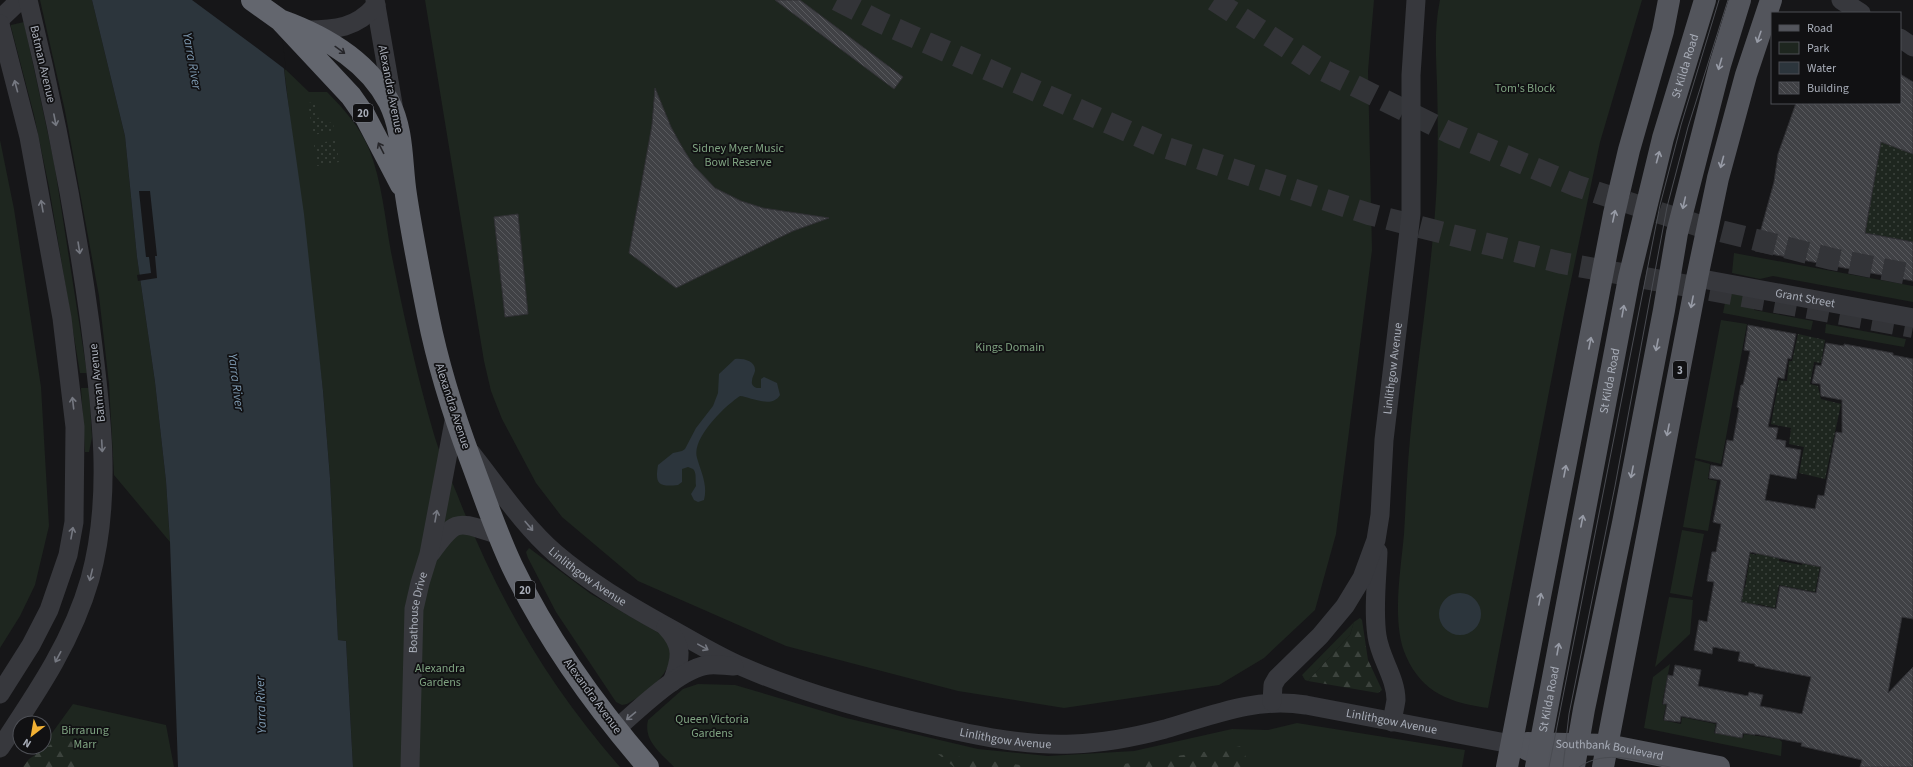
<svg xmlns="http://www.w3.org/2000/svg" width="1913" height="767" font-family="'Source Sans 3',sans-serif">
<defs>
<pattern id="forest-firs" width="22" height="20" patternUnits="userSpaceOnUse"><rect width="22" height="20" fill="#1e261f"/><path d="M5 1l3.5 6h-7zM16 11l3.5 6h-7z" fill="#3c433d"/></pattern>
<pattern id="garden-dots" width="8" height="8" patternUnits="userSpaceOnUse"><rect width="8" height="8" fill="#1e261f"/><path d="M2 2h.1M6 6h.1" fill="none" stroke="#3c433d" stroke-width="1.8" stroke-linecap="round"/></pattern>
<pattern id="building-back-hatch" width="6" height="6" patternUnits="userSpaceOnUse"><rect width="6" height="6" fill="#404145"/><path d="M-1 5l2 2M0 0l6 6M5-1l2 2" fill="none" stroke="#595a5e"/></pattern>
</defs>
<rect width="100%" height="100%" fill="#161618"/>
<path fill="#1e261f" d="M 40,0 L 92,0 L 125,136 L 137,257 L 155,382 L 166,481 L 170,542 L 114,475 L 109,384 L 99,296 L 65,111 Z
M 425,0 L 1374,0 L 1368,71 L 1372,250 L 1336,534 L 1315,610 L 1264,658 L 1219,685 L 1064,708 L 958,691 L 786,646 L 638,581 L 562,517 L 536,483 L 502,419 L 491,391 L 484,361 Z
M 1440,0 L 1642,0 L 1600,142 L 1564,314 L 1488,708 C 1451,703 1422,693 1406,656 C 1391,623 1401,569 1404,534 C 1406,502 1407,470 1410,439 C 1418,352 1433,266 1437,180 C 1438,148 1438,116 1437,84 C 1436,55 1434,28 1440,0 Z
M 24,22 L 54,162 L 87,373 L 80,373 L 49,187 L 34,115 L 11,27 L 11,25 Z
M 284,68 L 309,92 L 327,92 C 345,110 359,126 369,149 C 382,181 385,219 391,252 C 403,312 416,372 433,431 C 439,453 449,474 457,494 C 497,597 547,684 620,767 L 353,767 L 346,641 L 338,640 L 330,478 L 323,391 Z
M 0,140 L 14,209 L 41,387 L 49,526 L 35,585 L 20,616 L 0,648 Z
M 1734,253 L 1913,286 L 1913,302 L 1773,276 L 1760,279 L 1732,273 Z
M 1727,293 L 1756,298 L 1754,310 L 1813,321 L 1811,330 L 1723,313 Z
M 1721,320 L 1747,324 L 1721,464 L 1695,458 Z
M 1826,324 L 1906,339 L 1904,347 L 1825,333 Z
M 81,388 L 89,388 L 92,438 L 89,452 L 85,452 Z
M 1695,460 L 1710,464 L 1708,479 L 1717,481 L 1708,531 L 1683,527 Z
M 1682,530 L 1704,534 L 1692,597 L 1670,593 Z
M 529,548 L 591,594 L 659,633 C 689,661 652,690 627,704 L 622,705 L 616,702 L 556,612 L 528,558 L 526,552 Z
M 1669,597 L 1693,600 L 1690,634 L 1655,667 Z
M 1354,622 L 1350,635 L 1308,681 L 1305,680 L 1302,675 Z
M 1670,664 L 1662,704 L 1666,705 L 1663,720 L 1681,724 L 1682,717 L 1716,724 L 1714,733 L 1743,738 L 1744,734 L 1779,739 L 1782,742 L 1781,756 L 1644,728 L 1653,677 Z
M 698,684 L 735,685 L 846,718 L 978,749 L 1048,756 L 1134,751 L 1232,729 L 1268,730 L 1297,723 L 1465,750 L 1462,767 L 674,767 C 661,753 643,741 648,720 L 683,689 Z
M 73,704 L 166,725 L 174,767 L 27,767 L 42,747 L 44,747 L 44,744 Z"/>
<path fill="url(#forest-firs)" d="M 1360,618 L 1362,620 L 1368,660 L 1382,690 L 1378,693 L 1308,681 L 1350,635 L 1354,622 Z
M 68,733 L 82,767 L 23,767 L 29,759 Z
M 1243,746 L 1248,767 L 1117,767 L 1117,765 Z
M 938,754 L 1035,767 L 954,767 Z"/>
<path fill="url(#garden-dots)" d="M 315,102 L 317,118 L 323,117 L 324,124 L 333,122 L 334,131 L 313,135 L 308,103 Z
M 336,140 L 339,162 L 317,166 L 314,144 Z
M 1881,142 L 1913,154 L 1913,242 L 1865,233 Z
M 1798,334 L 1825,340 L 1821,363 L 1814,362 L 1810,384 L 1818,386 L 1821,399 L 1841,404 L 1825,479 L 1799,473 L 1804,447 L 1789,444 L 1791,428 L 1771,424 L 1779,380 L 1787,381 L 1789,361 L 1792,361 Z
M 1784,537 L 1779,561 L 1802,565 L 1807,541 L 1825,541 L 1815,592 L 1779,585 L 1775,608 L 1758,604 L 1756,613 L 1714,591 L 1745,588 L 1750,558 L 1748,557 L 1748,553 L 1756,555 L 1756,552 Z"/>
<path fill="#2c353c" d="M 92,0 L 276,0 L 286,87 L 304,214 L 323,391 L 330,478 L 338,640 L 346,641 L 353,767 L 178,767 L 170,542 L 166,481 L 155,382 L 137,257 L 125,136 Z
M 735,359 C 743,358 756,361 755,371 C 754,375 752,377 752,381 C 751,385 754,387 757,388 L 761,388 L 761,379 L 764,377 L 777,383 L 780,395 C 772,409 751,397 740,396 C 726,405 691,438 697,458 C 701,472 708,485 704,500 L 698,502 L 694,500 L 691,494 L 696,486 C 695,480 697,473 693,469 L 688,467 L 682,469 L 682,482 L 678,485 C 658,487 655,484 658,465 L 673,453 L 682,451 L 685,449 L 696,428 L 713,406 L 718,393 L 719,374 Z
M1439 614a21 21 0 1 1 42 0a21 21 0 1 1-42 0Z"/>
<path fill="#161618" d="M 192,0 L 278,0 L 286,70 L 257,48 Z
M 139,191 L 150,191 L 157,256 L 155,256 L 157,278 L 138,281 L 137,275 L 151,273 L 149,257 L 146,257 Z"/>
<path fill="url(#building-back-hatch)" stroke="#303034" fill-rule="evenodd" d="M 775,0 L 800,0 L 903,77 L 894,89 Z
M 1900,74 L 1913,82 L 1913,154 L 1881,142 L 1865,233 L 1913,242 L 1913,281 L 1755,251 L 1774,182 L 1778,154 L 1796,103 L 1900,103 Z
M 655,88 L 671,127 L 682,147 L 694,166 L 715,188 L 741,201 L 763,208 L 829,218 L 793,231 L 676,288 L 629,253 L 652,125 Z
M 518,214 L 528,314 L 505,317 L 494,217 Z
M 1748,325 L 1796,334 L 1791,359 L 1788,358 L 1784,379 L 1778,377 L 1768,427 L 1778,428 L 1776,439 L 1786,441 L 1785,447 L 1801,450 L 1796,479 L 1770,474 L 1765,500 L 1815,509 L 1818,495 L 1824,496 L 1836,432 L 1842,433 L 1842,400 L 1821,396 L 1820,384 L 1812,383 L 1816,365 L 1821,366 L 1826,343 L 1844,346 L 1844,344 L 1893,353 L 1893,355 L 1913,359 L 1913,619 L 1902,617 L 1888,693 L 1913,667 L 1913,767 L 1860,767 L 1862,760 L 1801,746 L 1802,743 L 1755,734 L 1755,735 L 1743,733 L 1742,738 L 1715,733 L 1717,723 L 1681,716 L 1680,722 L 1664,720 L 1667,704 L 1663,704 L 1668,675 L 1673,676 L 1675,665 L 1701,670 L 1698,686 L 1748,696 L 1749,692 L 1763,695 L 1760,706 L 1802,714 L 1811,677 L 1755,666 L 1755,664 L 1738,661 L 1740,652 L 1713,647 L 1712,654 L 1694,650 L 1699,620 L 1707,622 L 1714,582 L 1707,581 L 1712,552 L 1716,552 L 1721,524 L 1713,522 L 1721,480 L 1709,478 L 1711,465 L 1722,467 L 1727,440 L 1733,441 L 1739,408 L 1737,407 L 1741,385 L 1743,385 L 1750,351 L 1744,350 ZM 1750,552 L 1821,567 L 1816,593 L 1780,586 L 1776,609 L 1741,602 Z"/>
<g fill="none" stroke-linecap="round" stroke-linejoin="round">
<path stroke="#333438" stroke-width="22" stroke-dasharray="22 11" stroke-linecap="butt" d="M 837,0 L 880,22 L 1161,146 L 1369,214 L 1562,263 L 1913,327
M 1214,0 L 1317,67 L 1448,132 L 1577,186 L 1697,225 L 1832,259 L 1913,275"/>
<g stroke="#37383d" stroke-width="19">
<path d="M 375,0 L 393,104"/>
<path d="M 1841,0 L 1861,13"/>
<path d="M 0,19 L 20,0"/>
<path d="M 0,24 L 29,137 L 62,318 L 75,427 L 74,522 L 68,555 L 49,610 L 31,645 L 0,694"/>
<path d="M 307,30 C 335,30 357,28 376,5"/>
<path d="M 1900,38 L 1913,47"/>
<path id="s1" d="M 1697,278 L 1913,318"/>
<path id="s2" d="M 471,453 C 498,487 523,525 555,553 C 589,582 626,604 664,625 C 690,639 715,655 743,667 C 805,694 872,712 939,727 C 983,737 1027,746 1073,744 C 1104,743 1135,737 1165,729 C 1213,715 1254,697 1306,705 L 1511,744"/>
<path d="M 1378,552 C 1377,580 1373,609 1377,636 C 1380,658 1396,678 1396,700 C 1395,707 1393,715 1392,722"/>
<path d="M 431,553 C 457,517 457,522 497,534"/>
<path d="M 666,627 C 684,646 681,659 672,682"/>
<path id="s3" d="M 1272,702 L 1273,685 L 1277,678 L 1320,636 L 1345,606 L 1362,578 L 1376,540 L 1380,515 L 1384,440 L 1411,214 L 1411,75 L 1416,0"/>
<path d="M 616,729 C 637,711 681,667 709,665 C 717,664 726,666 734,666"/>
<path d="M 0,748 C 36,694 72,642 90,579 C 113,496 101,407 90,323 C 75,214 54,106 28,0"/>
<path id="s4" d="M 410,767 L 414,609 L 420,583 L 429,554 L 455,416"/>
</g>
<g stroke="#53555c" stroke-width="22">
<path id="s5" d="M 1527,743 L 1607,745 L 1719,767"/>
<path d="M 1526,749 L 1568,767"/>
<path d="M 1507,767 L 1614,214 L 1629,150 L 1663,31 L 1669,0"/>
<path id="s6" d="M 1536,767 L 1629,278 L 1663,138 L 1705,0"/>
<path d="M 1574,767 L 1584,709 L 1623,523 L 1664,310 L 1677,233 L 1720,65 L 1740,0"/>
<path d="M 1603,767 L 1697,278 L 1718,178 L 1746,75 L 1771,0"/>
</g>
<path stroke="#63666e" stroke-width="22" d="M 252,0 L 280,20 L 351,96 L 365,116 L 401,185
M 280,20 C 322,35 367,60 389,102 C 404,132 401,163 406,195 C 412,235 420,275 428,315 C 438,365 453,413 471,461 C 484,496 496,532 512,566 C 547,639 595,706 648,767"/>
<path stroke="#4a4c52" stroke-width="1" d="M 1549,767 L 1660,205 L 1681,125 L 1719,0
M 1563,767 L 1569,714 L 1615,486 L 1667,207 L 1688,127 L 1728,0
M 1579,767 C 1606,748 1640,762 1670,767"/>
</g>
<defs><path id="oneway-shaft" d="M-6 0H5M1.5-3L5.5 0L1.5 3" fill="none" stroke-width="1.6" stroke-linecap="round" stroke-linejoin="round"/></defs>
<g stroke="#979ba6">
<use href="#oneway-shaft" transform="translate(1759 37) rotate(109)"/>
<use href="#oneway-shaft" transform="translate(1720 64) rotate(106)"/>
<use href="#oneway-shaft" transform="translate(1658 157) rotate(-75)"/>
<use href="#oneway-shaft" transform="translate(1722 162) rotate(105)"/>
<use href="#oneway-shaft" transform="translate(1684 203) rotate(103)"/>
<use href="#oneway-shaft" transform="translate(1614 216) rotate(-78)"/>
<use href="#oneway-shaft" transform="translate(1692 302) rotate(101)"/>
<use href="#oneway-shaft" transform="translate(1623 311) rotate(-80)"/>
<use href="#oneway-shaft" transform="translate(1590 343) rotate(-79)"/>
<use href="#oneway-shaft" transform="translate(1657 345) rotate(101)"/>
<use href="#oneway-shaft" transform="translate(1668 430) rotate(101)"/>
<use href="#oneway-shaft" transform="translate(1565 471) rotate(-79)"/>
<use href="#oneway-shaft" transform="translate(1632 472) rotate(101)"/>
<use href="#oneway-shaft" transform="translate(1582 521) rotate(-79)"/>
<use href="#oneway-shaft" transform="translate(1540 599) rotate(-79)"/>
<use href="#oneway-shaft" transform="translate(1558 649) rotate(-80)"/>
</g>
<g stroke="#26262a">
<use href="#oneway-shaft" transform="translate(340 50) rotate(36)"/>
<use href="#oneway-shaft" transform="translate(381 148) rotate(-117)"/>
</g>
<g stroke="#757881">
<use href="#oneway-shaft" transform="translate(16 86) rotate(-105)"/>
<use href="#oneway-shaft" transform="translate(55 120) rotate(79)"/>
<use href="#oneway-shaft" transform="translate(42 206) rotate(-100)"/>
<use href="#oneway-shaft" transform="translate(79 248) rotate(81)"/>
<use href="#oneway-shaft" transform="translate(73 403) rotate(-97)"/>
<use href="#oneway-shaft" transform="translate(102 446) rotate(87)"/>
<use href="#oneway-shaft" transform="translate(436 516) rotate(-80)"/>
<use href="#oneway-shaft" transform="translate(529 526) rotate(50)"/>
<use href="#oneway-shaft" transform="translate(72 533) rotate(-80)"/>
<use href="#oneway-shaft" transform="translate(91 575) rotate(104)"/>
<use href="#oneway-shaft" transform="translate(703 647) rotate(29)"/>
<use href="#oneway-shaft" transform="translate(58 657) rotate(118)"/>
<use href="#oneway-shaft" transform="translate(631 716) rotate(140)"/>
</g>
<g text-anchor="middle" stroke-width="3.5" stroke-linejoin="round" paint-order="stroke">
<g fill="#111113" stroke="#7b7e86" stroke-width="1">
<rect x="353" y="104" width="20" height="18" rx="3"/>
<rect x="1673" y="361" width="14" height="18" rx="3"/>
<rect x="515" y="581" width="20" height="18" rx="3"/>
</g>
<g font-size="11" font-weight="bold" fill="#a8adb8">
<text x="363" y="117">20</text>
<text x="1680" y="374">3</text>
<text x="525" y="594">20</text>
</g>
<g font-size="12" fill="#a8adb8" stroke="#111113">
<text transform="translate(43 64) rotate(77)" y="4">Batman Avenue</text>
<text dy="4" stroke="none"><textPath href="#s6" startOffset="717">St Kilda Road</textPath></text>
<text transform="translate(391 89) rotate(79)" y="4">Alexandra Avenue</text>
<text dy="4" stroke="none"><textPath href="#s1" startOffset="110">Grant Street</textPath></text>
<text dy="4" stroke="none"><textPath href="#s3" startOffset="370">Linlithgow Avenue</textPath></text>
<text dy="4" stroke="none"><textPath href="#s6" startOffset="393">St Kilda Road</textPath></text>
<text transform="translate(97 383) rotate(-96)" y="4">Batman Avenue</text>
<text transform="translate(453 406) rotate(72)" y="4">Alexandra Avenue</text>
<text dy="4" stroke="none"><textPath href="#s2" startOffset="171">Linlithgow Avenue</textPath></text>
<text dy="4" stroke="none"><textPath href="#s4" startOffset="155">Boathouse Drive</textPath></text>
<text transform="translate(593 696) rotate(54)" y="4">Alexandra Avenue</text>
<text dy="4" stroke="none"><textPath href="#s6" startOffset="69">St Kilda Road</textPath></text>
<text dy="4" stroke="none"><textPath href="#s2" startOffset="1017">Linlithgow Avenue</textPath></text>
<text dy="4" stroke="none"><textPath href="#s2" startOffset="624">Linlithgow Avenue</textPath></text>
<text dy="4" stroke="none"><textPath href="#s5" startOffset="83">Southbank Boulevard</textPath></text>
</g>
<g font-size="12" fill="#7fa381" stroke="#111113">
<text x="1525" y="92">Tom's Block</text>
<text x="738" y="152">Sidney Myer Music<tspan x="738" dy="14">Bowl Reserve</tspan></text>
<text x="1010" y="351">Kings Domain</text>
<text x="440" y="672">Alexandra<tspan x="440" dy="14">Gardens</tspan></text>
<text x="712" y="723">Queen Victoria<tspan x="712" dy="14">Gardens</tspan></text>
<text x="85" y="734">Birrarung<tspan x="85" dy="14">Marr</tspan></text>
</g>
<g font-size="13" font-style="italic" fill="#7f9bb3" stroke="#111113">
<text transform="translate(193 61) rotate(80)" y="5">Yarra River</text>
<text transform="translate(237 382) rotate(83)" y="5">Yarra River</text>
<text transform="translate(260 705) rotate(-92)" y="5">Yarra River</text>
</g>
</g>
<rect x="1771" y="12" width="130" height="92" fill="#111113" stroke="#4d4f55"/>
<rect x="1779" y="25" width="20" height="6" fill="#53555c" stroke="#4d4f55"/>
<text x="1807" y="32" font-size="12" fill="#a8adb8">Road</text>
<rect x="1779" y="42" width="20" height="12" fill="#1e261f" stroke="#4d4f55"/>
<text x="1807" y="52" font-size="12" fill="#a8adb8">Park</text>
<rect x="1779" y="62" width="20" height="12" fill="#2c353c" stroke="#4d4f55"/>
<text x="1807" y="72" font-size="12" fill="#a8adb8">Water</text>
<rect x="1779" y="82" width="20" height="12" fill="url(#building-back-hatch)" stroke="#4d4f55"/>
<text x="1807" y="92" font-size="12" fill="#a8adb8">Building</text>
<g transform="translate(32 735) rotate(211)"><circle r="19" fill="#111113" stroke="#4d4f55"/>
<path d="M0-3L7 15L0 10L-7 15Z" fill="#f2b134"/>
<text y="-6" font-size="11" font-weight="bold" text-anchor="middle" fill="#a8adb8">N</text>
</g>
</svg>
